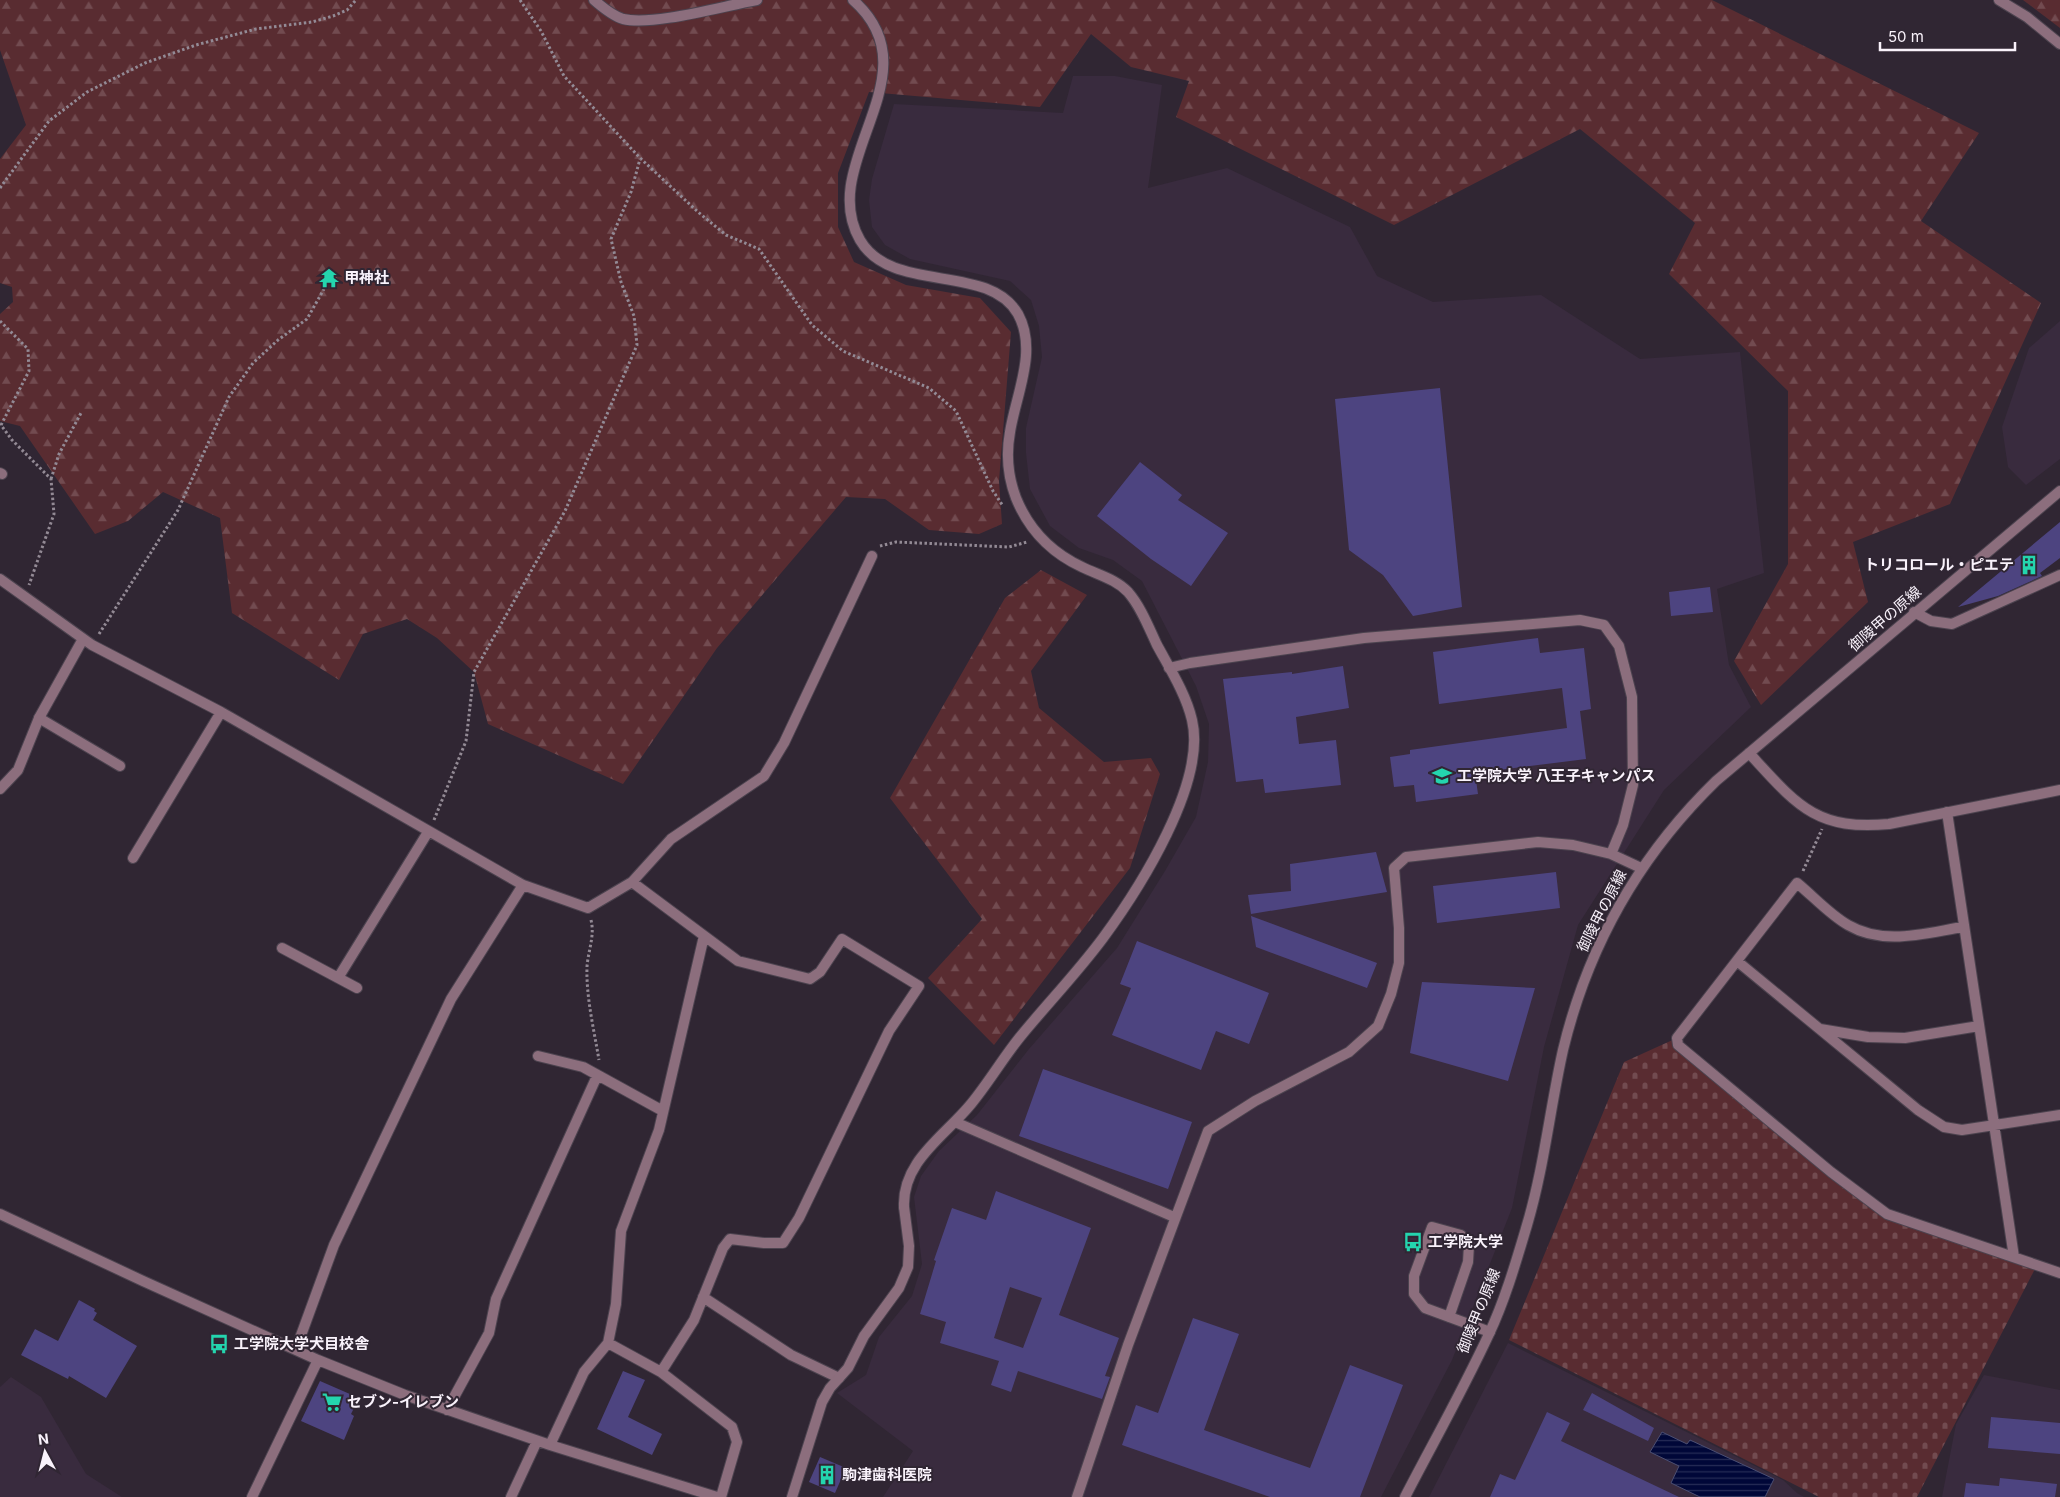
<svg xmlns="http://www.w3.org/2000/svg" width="2060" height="1497" font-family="Inter,'Noto Sans JP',sans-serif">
<defs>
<pattern id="forest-firs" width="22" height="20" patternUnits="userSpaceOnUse" patternTransform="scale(1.25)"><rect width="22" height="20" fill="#592c31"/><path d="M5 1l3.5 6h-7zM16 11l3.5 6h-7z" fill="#724b50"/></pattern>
<pattern id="cemetery-stones" width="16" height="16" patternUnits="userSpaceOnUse" patternTransform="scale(1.25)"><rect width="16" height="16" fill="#592c31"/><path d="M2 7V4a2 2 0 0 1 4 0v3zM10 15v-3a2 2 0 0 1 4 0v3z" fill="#724b50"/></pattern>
<pattern id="water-rules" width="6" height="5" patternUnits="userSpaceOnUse" patternTransform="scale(1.25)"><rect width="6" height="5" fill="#000738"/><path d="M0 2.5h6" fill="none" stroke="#262c56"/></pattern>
</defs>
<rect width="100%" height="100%" fill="#302633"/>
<path fill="#392b3e" d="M 1073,76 L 1115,76 L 1162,85 L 1148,188 L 1227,168 L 1350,227 L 1377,276 L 1433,302 L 1541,295 L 1640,359 L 1740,352 L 1764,573 L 1717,589 L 1729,665 L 1751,707 L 1664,790 L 1578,925 L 1544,1047 L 1512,1208 L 1452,1360 L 1381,1497 L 883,1497 L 913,1451 L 837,1393 L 866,1375 L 879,1337 L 912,1296 L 922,1264 L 914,1197 L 921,1176 L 939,1151 L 977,1115 L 1029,1049 L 1117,948 L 1165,871 L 1196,817 L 1208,762 L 1209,724 L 1196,686 L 1142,581 L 1113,560 L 1079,548 L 1050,526 L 1030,489 L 1026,453 L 1026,428 L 1042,357 L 1039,326 L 1031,300 L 1010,281 L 910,259 L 885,245 L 872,227 L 869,200 L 872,179 L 894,104 L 1063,113 Z
M 2060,321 L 2060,459 L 2026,485 L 2008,467 L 2002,427 L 2029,348 Z
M 1508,1343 L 1783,1480 L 1797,1493 L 1804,1497 L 1429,1497 Z
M 1984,1375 L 2060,1390 L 2060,1497 L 1942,1497 L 1956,1424 Z
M 11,1377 L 41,1397 L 86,1474 L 122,1497 L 0,1497 L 0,1387 Z"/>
<path fill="url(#forest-firs)" d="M 0,0 L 1712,0 L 1979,133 L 1921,221 L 2041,303 L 1950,504 L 1853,542 L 1868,602 L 1761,705 L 1734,661 L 1788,564 L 1788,391 L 1669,274 L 1695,223 L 1580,129 L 1394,225 L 1176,117 L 1189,81 L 1131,67 L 1091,34 L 1040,107 L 869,92 L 838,173 L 838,227 L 854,262 L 906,285 L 980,298 L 1011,332 L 999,481 L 1002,524 L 979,534 L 929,530 L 885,499 L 846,497 L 717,648 L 623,784 L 488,724 L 474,672 L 437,638 L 407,619 L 363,634 L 339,680 L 232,613 L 220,518 L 163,492 L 128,521 L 95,534 L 20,426 L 0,421 L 0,314 L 13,302 L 12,287 L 0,283 L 0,159 L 26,125 L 0,50 Z
M 2023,0 L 2060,0 L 2060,28 Z
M 1041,570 L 1087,595 L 1031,671 L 1039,708 L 1104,762 L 1151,758 L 1160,774 L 1130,868 L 994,1045 L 928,978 L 982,919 L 890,798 L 1005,598 Z"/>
<path fill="url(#cemetery-stones)" d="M 1677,1038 L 1887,1214 L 2037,1265 L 1917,1497 L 1819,1497 L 1509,1340 L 1624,1062 Z"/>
<path fill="url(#water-rules)" stroke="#4b4e72" d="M 1662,1432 L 1687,1444 L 1690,1440 L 1774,1479 L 1765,1497 L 1700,1497 L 1671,1483 L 1679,1466 L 1650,1452 Z"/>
<path fill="#4d4480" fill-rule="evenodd" d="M 1440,388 L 1462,607 L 1413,616 L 1383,575 L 1349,550 L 1335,399 Z
M 1140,462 L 1182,495 L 1178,500 L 1228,533 L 1191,586 L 1151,559 L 1097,516 Z
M 2060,522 L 2060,558 L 2040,573 L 2042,576 L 1998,596 L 1958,607 Z
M 1710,587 L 1713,612 L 1671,616 L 1669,592 Z
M 1538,638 L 1540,653 L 1584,648 L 1591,709 L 1580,711 L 1586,759 L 1475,773 L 1478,794 L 1416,802 L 1414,785 L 1394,787 L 1390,757 L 1410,754 L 1410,750 L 1567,728 L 1562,688 L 1439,704 L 1433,652 Z
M 1343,666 L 1349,708 L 1296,717 L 1299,744 L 1336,740 L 1341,785 L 1265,793 L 1263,779 L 1236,782 L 1223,679 L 1292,672 L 1292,674 Z
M 1376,852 L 1387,892 L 1251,914 L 1248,895 L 1291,891 L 1290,864 Z
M 1556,872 L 1560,908 L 1437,923 L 1433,886 Z
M 1251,916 L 1377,963 L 1367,988 L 1256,947 Z
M 1137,941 L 1269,993 L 1249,1044 L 1216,1031 L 1201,1070 L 1112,1035 L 1131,988 L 1120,984 Z
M 1422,982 L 1535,988 L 1508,1081 L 1410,1053 Z
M 1043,1069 L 1192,1122 L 1168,1189 L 1019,1136 Z
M 996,1191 L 1091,1228 L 1059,1315 L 1119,1338 L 1105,1376 L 1110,1377 L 1102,1399 L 1018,1371 L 1011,1392 L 991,1385 L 999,1361 L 940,1343 L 946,1322 L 920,1314 L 936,1261 L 934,1260 L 952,1208 L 986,1220 ZM 1010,1287 L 1042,1298 L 1023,1348 L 994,1338 Z
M 79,1300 L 95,1309 L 94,1311 L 97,1313 L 93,1320 L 137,1346 L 106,1398 L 69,1376 L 68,1379 L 21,1355 L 35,1329 L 58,1341 Z
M 1193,1318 L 1239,1334 L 1204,1430 L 1310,1468 L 1350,1365 L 1403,1385 L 1360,1497 L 1270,1497 L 1122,1445 L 1136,1405 L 1158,1413 Z
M 623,1371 L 645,1380 L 628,1417 L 662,1434 L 652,1455 L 597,1429 Z
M 320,1381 L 359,1398 L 351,1414 L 354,1416 L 344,1440 L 301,1421 Z
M 1592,1393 L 1654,1428 L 1648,1441 L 1583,1410 Z
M 1547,1412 L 1570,1423 L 1561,1441 L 1679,1497 L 1490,1497 L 1500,1474 L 1515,1480 Z
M 1991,1417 L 2060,1423 L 2060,1454 L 1988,1448 Z
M 820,1457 L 846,1468 L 835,1493 L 809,1482 Z
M 2000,1478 L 2057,1484 L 2055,1497 L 1964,1497 L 1966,1483 L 1999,1486 Z"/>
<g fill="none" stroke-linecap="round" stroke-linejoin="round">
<defs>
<path id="service" d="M 0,473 L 2,474
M 1169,668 L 1190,663 L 1364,638 L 1580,620 L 1604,625 L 1619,646 L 1632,697 L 1633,785 L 1623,825 L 1611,854
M 39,718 L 120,766
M 955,1122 L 1174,1217
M 1449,1317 L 1468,1262 L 1469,1245 L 1461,1235 L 1432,1227 L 1414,1276 L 1414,1294 L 1425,1308 L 1490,1332
M 1077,1497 L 1128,1345 L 1208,1131 L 1255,1101 L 1349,1052 L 1378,1026 L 1391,994 L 1399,963 L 1399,928 L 1394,868 L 1406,857 L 1538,842 L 1573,845 L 1611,854 L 1641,868"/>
<path id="minor" d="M 594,0 C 602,7 613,16 623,19 C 654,26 723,6 757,0
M 853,0 C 937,74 815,162 860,240 C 892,295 988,262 1018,314 C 1038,351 1016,394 1010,432 C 1006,454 1008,477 1016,498 C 1029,530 1052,553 1082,567 C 1098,575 1116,579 1128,592 C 1141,607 1149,628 1157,645 C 1170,669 1186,694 1192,720 C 1207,783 1139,889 1103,938 C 1077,973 1047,1004 1020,1037 C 1003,1058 989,1082 971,1104 C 945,1136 902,1161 904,1207
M 1999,0 L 2027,17 L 2060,44
M 0,579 L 92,645 L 221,712 L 523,885 L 588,908 L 632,882 L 738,961 L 810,979 L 820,972 L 842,939 L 919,986 L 889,1031 L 799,1218 L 783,1243 L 764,1243 L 730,1239 L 723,1248 L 694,1320 L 661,1372
M 1914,612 L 1931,621 L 1952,624 L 2060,575
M 0,789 L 18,770 L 39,718 L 83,639
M 1947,812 L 2014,1257
M 133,858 L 221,712
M 632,882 L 671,839 L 764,776 L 784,743 L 872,556
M 1963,927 C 1925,933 1884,946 1848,925 C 1830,915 1813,896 1797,883 L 1677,1038 L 1678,1045 L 1831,1172 L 1887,1214 L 2060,1273
M 282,948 L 357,988
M 1737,961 L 1918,1110 L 1944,1127 L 1962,1130 L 2060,1115
M 338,978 L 428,832
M 1820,1029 L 1868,1037 L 1905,1038 L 1979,1026
M 538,1056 L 583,1067 L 663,1111
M 0,1214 L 143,1281 L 318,1360 L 405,1395 L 550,1445 L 717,1497
M 703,1297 L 791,1355 L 839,1378
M 608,1343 L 616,1304 L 621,1231 L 659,1130 L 704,936
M 296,1349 L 334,1245 L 451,999 L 523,885
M 447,1410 L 489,1333 L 496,1299 L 597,1076
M 550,1445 L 584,1372 L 608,1343 L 661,1372 L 732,1427 L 737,1442 L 721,1497
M 252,1497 L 318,1360
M 511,1497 L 537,1441"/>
<path id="tertiary" d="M 1749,753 C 1796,804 1815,831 1889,824 L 2060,790
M 792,1497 L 822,1402 L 830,1388 L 848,1368 L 864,1336 L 899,1288 L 908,1267 L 909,1246 L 904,1207
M 1405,1497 C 1433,1443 1463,1390 1489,1334 C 1505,1300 1516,1262 1527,1225 C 1544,1168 1550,1108 1563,1050 C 1588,946 1640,855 1716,781 L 2060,491"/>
</defs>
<use href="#service" stroke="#4c434f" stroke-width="12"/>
<use href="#minor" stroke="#4c434f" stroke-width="12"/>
<use href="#tertiary" stroke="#4c434f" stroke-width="12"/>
<path stroke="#938a95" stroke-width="3" stroke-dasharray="2.5 2.5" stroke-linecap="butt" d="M 520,0 L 541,31 L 564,76 L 640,158 L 698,212 L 726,235 L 759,249 L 812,325 L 843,351 L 929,388 L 956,411 L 993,491 L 1003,506
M 0,188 L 49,121 L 87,92 L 145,63 L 196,45 L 256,29 L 312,22 L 333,16 L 347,10 L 356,0
M 0,321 L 28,349 L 29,371 L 1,425 L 12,440 L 51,479 L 54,514 L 29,585
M 51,479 L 59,454 L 81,413
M 880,546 L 896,542 L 1009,547 L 1027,542
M 99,634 L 178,510 L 229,397 L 253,363 L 278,340 L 307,319 L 324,289
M 434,820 L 466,741 L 474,672 L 565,511 L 637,345 L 634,316 L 621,282 L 611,239 L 631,192 L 640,159
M 1803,871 L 1822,829
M 591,920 C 595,936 588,951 587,967 C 586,997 594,1030 599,1060"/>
<use href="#service" stroke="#8c6e7d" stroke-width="10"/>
<use href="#minor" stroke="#8c6e7d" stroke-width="10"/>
<use href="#tertiary" stroke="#8c6e7d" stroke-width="10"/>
</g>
<defs>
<symbol id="temple-bare" viewBox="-9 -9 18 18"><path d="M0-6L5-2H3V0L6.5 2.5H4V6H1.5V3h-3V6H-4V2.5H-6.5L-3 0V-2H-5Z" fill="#24d5ae" stroke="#302633" stroke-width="2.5" paint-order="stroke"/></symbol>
<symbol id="building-bare" viewBox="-9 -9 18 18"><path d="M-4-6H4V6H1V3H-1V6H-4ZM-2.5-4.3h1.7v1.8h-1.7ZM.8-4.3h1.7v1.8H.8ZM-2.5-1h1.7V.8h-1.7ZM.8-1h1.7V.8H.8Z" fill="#24d5ae" stroke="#302633" stroke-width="2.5" paint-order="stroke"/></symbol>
<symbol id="university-bare" viewBox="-9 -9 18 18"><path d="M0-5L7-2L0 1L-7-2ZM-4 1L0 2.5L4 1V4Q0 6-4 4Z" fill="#24d5ae" stroke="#302633" stroke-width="2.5" paint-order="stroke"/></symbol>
<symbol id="bus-bare" viewBox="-9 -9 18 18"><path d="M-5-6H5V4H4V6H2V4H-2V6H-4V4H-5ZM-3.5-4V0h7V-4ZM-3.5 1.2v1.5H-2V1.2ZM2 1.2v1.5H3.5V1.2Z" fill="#24d5ae" stroke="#302633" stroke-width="2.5" paint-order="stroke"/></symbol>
<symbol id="supermarket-bare" viewBox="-9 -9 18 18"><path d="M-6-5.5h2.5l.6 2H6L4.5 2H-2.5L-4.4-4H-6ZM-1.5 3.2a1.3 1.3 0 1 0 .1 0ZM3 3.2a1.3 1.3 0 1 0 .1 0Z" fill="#24d5ae" stroke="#302633" stroke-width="2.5" paint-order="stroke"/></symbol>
</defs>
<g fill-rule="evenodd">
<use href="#temple-bare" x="315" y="264" width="28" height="28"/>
<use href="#building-bare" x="2015" y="551" width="28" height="28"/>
<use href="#university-bare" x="1428" y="762" width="28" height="28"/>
<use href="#bus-bare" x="1399" y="1228" width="28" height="28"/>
<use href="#bus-bare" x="205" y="1330" width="28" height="28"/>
<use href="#supermarket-bare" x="318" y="1388" width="28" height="28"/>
<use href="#building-bare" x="813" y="1461" width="28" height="28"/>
</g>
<g text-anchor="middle" stroke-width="4" stroke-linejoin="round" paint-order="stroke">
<g font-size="15" font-weight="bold" fill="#f9f2fb" stroke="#302633" text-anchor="start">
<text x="344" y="283">甲神社</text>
<text x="2014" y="570" text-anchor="end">トリコロール・ピエテ</text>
<text x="1457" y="781">工学院大学 八王子キャンパス</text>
<text x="1428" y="1247">工学院大学</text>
<text x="234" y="1349">工学院大学犬目校舎</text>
<text x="347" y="1407">セブン-イレブン</text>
<text x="842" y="1480">駒津歯科医院</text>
</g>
<g font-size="15" fill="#f9f2fb" stroke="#302633">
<text transform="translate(1885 619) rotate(-41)" y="5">御陵甲の原線</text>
<text transform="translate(1602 911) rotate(-63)" y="5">御陵甲の原線</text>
<text transform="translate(1479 1311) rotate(-68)" y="5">御陵甲の原線</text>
</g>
</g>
<g transform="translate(45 1452) rotate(353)" stroke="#302633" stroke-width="4" paint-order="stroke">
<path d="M0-4L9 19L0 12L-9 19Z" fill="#f9f2fb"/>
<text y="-8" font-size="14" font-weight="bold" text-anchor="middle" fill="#f9f2fb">N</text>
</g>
<path d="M1880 42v8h135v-8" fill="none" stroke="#f9f2fb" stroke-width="2.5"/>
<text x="1888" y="42" font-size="15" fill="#f9f2fb" stroke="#302633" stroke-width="4" paint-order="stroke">50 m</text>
</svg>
